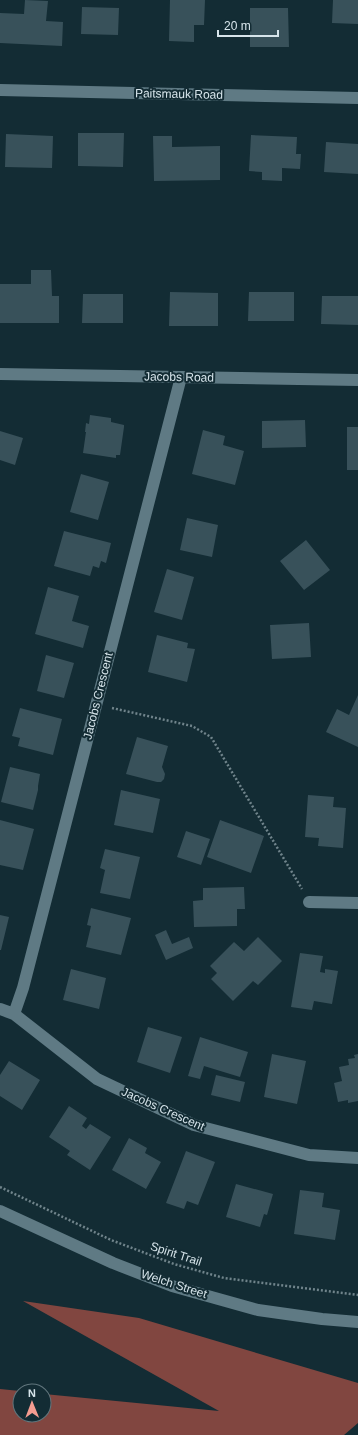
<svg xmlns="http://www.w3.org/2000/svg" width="358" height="1435" font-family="Arial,sans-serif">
<rect width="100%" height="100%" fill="#132c34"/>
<path fill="#814640" d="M 23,1301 L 139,1318 L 358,1383 L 358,1423 L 344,1435 L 0,1435 L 0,1389 L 20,1391 L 20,1415 L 44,1415 L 44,1394 L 219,1411 Z"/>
<path fill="#38515a" d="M 25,0 L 48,1 L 46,21 L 63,22 L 62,46 L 0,43 L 0,13 L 24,14 Z
M 170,0 L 205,0 L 204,25 L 194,25 L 194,42 L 169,41 Z
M 333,0 L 358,0 L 358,24 L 332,23 Z
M 82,7 L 119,8 L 118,35 L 81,34 Z
M 250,8 L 288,8 L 289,47 L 250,47 Z
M 78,133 L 124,133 L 123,167 L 78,166 Z
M 6,134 L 53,136 L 52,168 L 5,167 Z
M 251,135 L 297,137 L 296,154 L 301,154 L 300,169 L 282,168 L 282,181 L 262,180 L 262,172 L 249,171 Z
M 153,136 L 172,136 L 172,147 L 220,146 L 220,180 L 154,181 Z
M 326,142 L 358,144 L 358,174 L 324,172 Z
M 31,270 L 51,270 L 52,296 L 59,296 L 59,323 L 0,323 L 0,284 L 31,284 Z
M 170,292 L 218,293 L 218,326 L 169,326 Z
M 249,292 L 294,292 L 294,321 L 248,321 Z
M 83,294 L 123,294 L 123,323 L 82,323 Z
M 322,296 L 358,296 L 358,325 L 321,324 Z
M 90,415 L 111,418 L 111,422 L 124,425 L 124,427 L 120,455 L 116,455 L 116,458 L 83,453 L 86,432 L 85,432 L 86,423 L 89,424 Z
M 305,420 L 306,447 L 262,448 L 262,421 Z
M 347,427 L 358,427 L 358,470 L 347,470 Z
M 203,430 L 225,436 L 223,445 L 244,451 L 235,485 L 192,474 Z
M 0,431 L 23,438 L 15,465 L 0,460 Z
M 81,474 L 109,482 L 98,520 L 70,512 Z
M 187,518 L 218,525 L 212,557 L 180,550 Z
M 64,531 L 111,543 L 106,563 L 101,561 L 99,568 L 93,566 L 90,576 L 54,566 Z
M 306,540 L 330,570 L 304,590 L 280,561 Z
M 167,569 L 194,577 L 182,620 L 154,612 Z
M 48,587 L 79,596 L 72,621 L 89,626 L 83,648 L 35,634 Z
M 309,623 L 311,657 L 272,659 L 270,625 Z
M 157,635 L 188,643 L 187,648 L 195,649 L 187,682 L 148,672 Z
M 46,655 L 74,663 L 64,698 L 37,691 Z
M 358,695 L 358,747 L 326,732 L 337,709 L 349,715 Z
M 20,708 L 62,719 L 53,755 L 18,746 L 20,738 L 12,736 Z
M 137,737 L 168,746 L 162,767 L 165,774 L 164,779 L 161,782 L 157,782 L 126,774 Z
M 10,767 L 40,774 L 38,786 L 38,790 L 33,810 L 1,802 Z
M 121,790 L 160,799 L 153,833 L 114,825 Z
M 308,795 L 334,797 L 333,807 L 346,808 L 343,848 L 318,846 L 319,838 L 305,837 Z
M 0,820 L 34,829 L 23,870 L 0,865 Z
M 220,820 L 264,836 L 251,873 L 207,857 Z
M 186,831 L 210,839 L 201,865 L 177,857 Z
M 105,849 L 140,857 L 130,899 L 100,893 L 105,870 L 100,868 Z
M 244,887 L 245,909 L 237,909 L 237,926 L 194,927 L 193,901 L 203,900 L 203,888 Z
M 91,908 L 131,918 L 121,955 L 86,947 L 91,926 L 87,925 Z
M 0,915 L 9,917 L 1,950 L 0,950 Z
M 166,930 L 172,944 L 189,937 L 193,948 L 166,960 L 155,935 Z
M 258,937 L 282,961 L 258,985 L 253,981 L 233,1001 L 211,979 L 217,973 L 210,966 L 234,942 L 244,951 Z
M 300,953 L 323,956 L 320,972 L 325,973 L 325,969 L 338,971 L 332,1004 L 314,1001 L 312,1010 L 291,1007 Z
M 71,969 L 106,978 L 99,1009 L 63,1000 Z
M 148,1027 L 182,1037 L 170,1073 L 137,1062 Z
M 200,1037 L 248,1052 L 240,1077 L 204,1066 L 200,1079 L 188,1076 Z
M 272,1054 L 306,1061 L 297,1104 L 264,1097 Z
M 358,1054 L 358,1101 L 348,1103 L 348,1100 L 338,1102 L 334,1083 L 342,1081 L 339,1067 L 349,1065 L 348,1059 L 355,1058 L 354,1055 Z
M 9,1061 L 40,1080 L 22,1110 L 0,1096 L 0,1075 Z
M 216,1075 L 245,1082 L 240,1102 L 211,1095 Z
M 69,1106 L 87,1118 L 82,1126 L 86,1129 L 90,1124 L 111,1137 L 90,1170 L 67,1155 L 70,1151 L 49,1137 Z
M 129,1138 L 147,1148 L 145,1153 L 161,1162 L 146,1189 L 112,1170 Z
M 186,1151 L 215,1162 L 198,1205 L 187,1201 L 184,1209 L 166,1203 Z
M 236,1184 L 273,1194 L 267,1215 L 264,1214 L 260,1227 L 226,1217 Z
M 300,1190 L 324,1193 L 322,1207 L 340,1210 L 335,1240 L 294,1234 Z"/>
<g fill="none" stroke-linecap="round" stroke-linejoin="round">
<path stroke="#70848b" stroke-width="2.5" stroke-dasharray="2 2" stroke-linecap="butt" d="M 112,708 L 192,726 L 211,737 L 302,889
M 0,1187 L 111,1240 L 174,1264 L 224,1278 L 358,1295"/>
<path stroke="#5f7a84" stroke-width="12" d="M 0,90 L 358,98
M 0,374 L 358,380
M 309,902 L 358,903
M 0,1009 L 14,1014 L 97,1079 L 194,1125 L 309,1155 L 358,1158
M 14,1014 L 23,988 L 181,377
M 0,1211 L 113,1263 L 172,1286 L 258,1310 L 322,1319 L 358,1322"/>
</g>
<g text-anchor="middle" stroke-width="4" stroke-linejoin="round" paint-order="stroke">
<g font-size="12" fill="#d7e5eb" stroke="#132c34">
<text transform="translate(179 94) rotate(1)" y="4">Paitsmauk Road</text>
<text transform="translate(179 377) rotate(1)" y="4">Jacobs Road</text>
<text transform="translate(98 696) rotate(-76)" y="4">Jacobs Crescent</text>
<text transform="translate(163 1109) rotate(24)" y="4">Jacobs Crescent</text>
<text transform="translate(176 1254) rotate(18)" y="4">Spirit Trail</text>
<text transform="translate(174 1284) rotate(18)" y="4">Welch Street</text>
</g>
</g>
<g transform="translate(32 1403) rotate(359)"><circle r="19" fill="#132c34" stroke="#61767d"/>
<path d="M0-3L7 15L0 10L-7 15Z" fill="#f59c91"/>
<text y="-6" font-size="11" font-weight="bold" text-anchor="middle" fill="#d7e5eb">N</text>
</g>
<path d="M218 30v6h60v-6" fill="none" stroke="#d7e5eb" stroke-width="2"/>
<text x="224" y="30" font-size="12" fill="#d7e5eb" stroke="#132c34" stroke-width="3" paint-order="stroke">20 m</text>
</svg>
